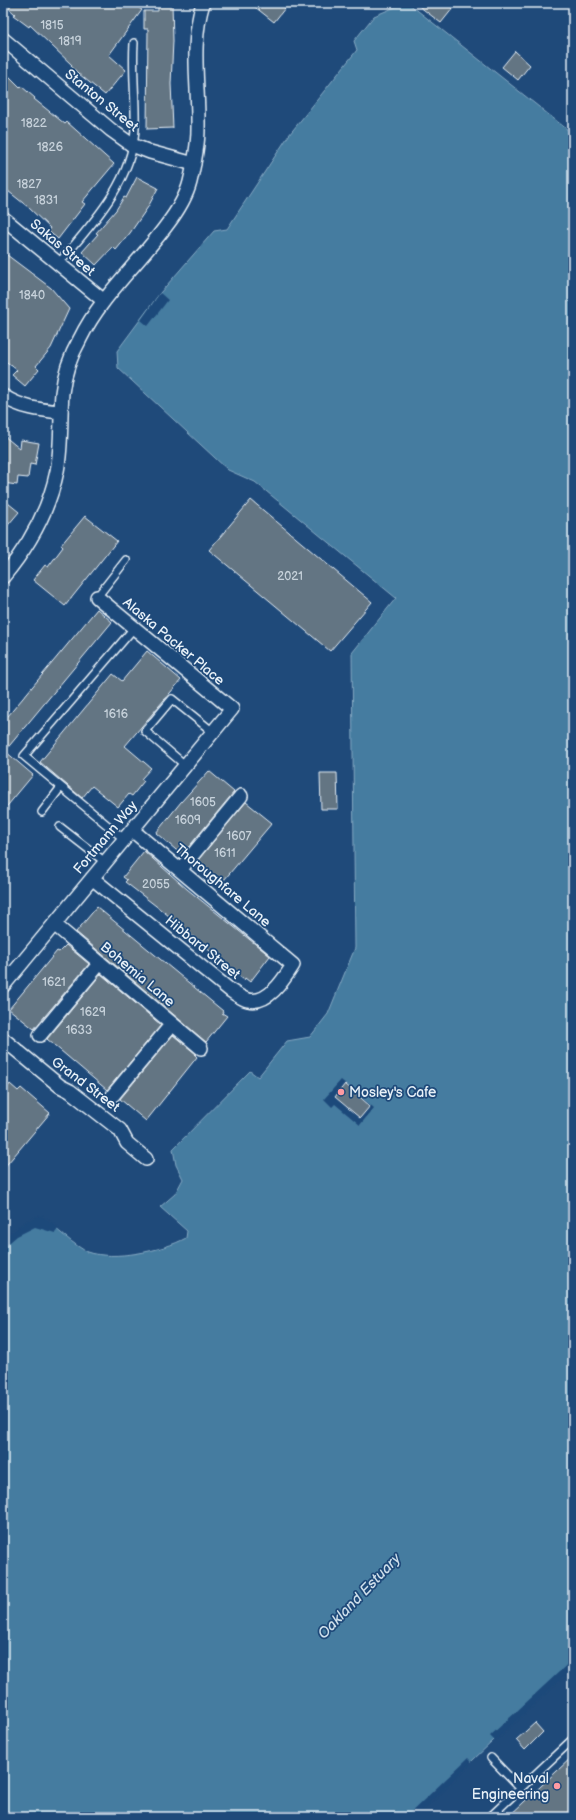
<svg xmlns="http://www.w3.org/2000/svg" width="576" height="1820" font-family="'Balsamiq Sans',sans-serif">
<rect width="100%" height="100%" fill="#1f4a7a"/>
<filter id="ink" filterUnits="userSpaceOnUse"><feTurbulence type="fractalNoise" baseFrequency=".025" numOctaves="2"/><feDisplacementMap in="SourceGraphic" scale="8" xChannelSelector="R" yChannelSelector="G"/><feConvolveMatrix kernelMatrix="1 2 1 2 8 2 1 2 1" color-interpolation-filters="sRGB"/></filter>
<g filter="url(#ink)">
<path fill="#447ba0" stroke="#86aac3" d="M 405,3 L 408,3 L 573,134 L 573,1665 L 413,1817 L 3,1817 L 3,1239 L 42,1217 C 52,1225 77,1248 88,1252 C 113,1261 163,1251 186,1238 L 187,1231 L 160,1207 L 175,1194 L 183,1179 L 176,1165 L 173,1149 L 250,1071 L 258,1077 L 287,1041 L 310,1037 L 328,1014 L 355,948 L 352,653 L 396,598 L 255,482 L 228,470 L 118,368 L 117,351 L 160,293 L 214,231 L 227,229 L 289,135 L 357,50 L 354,41 L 374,16 Z"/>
<path fill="#1f4a7a" d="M 160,293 L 168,300 L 148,326 L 141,320 Z
M 341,1080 L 374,1108 L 360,1125 L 335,1104 L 332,1107 L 324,1099 Z
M 41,1215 L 59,1228 L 55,1233 L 35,1227 L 17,1236 L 3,1248 L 3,1237 L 29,1220 Z
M 573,1659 L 573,1668 L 495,1741 L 490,1736 Z
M 468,1758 L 472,1762 L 416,1817 L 406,1817 Z"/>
<path fill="#637483" stroke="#e8f1f8" d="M 3,3 L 132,3 L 142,10 L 109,55 L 126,70 L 105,95 L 79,74 L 71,66 L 72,65 L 30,25 L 29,27 L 13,15 L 15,14 Z
M 250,3 L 289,3 L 274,22 Z
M 415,3 L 457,3 L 441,23 Z
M 158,4 L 172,4 L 173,41 L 171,84 L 173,128 L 147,129 L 148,29 L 144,29 L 144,11 L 158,11 Z
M 515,51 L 530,65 L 518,80 L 502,67 Z
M 3,70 L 20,87 L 21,86 L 35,98 L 34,99 L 65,124 L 67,122 L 114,164 L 82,202 L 85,204 L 58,239 L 48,231 L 50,228 L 28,207 L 3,187 Z
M 137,177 L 158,188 L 148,207 L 130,233 L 116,250 L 113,247 L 96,265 L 82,252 L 98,234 L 96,233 L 116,210 L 124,197 L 126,198 Z
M 3,252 L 51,288 L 69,309 L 51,348 L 36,366 L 39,369 L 25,386 L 12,375 L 17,370 L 3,359 Z
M 3,435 L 20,449 L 21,440 L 39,443 L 35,465 L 30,464 L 28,478 L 18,477 L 17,485 L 3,483 Z
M 3,499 L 19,512 L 3,531 Z
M 251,500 L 372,602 L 330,651 L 209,550 Z
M 85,516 L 117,541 L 65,606 L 33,580 L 45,565 L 48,567 L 63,547 L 61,545 Z
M 97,609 L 112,622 L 5,751 L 33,775 L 3,811 L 3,722 Z
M 147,651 L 181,680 L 125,746 L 151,768 L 141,779 L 144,781 L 132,796 L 129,794 L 118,807 L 92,786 L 82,798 L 40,762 L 113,674 L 122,681 Z
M 209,771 L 234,792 L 182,855 L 156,833 L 181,802 Z
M 320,773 L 337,773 L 338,809 L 321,809 Z
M 246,802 L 272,823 L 219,886 L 194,865 Z
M 144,851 L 187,889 L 270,956 L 250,982 L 245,978 L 244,980 L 232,970 L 169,916 L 125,882 L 127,880 L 123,877 Z
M 97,907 L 223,1011 L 222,1013 L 227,1016 L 206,1042 L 76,932 Z
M 66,945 L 89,964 L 34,1029 L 9,1009 L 57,951 L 59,952 Z
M 101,974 L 161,1025 L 107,1090 L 47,1039 Z
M 173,1035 L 196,1054 L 195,1055 L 197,1057 L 146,1121 L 120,1099 Z
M 10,1084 L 18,1091 L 21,1088 L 50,1113 L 3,1169 L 3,1093 Z
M 345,1084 L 370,1106 L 360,1118 L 335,1097 Z
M 535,1723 L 543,1732 L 525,1750 L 516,1740 Z
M 573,1756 L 573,1817 L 508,1817 Z"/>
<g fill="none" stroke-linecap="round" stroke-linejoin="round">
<defs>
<path id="service" d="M 58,264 C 91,225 132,183 135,129 C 136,100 132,72 134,43
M 97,597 L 126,560
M 185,765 L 145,731 L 172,699 L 213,732
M 42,812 L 61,787
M 60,827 L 105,862
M 124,839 L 24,756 L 134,628
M 491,1758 L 520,1788
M 490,1817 L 573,1739"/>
<path id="minor" d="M 3,39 L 111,130 L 132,145 L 150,152 L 194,164
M 3,218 L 104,301
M 3,396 C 21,408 40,410 61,412
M 3,577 C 28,547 49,510 57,471 C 62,446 60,419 62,393 C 64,374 71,355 80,339 C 101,296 138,264 166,226 C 176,213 186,198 190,182 C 194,165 198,146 198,129 C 199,86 190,45 203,3
M 180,870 L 241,796
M 92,878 L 231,991 C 236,994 242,999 248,1000 C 268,1005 284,979 293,965 L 132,830
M 54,924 L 201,1048
M 3,986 L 232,709 L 97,597
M 40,1035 L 100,963
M 3,1039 L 60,1086 L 70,1091 L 120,1130 L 127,1143 L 146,1159
M 113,1095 L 172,1024"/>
</defs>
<use href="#service" stroke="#e8f1f8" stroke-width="10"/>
<use href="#minor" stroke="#e8f1f8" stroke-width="16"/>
<use href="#service" stroke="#1f4a7a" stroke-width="7"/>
<use href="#minor" stroke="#1f4a7a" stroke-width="13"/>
</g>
</g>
<g fill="#ff9aa2" stroke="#1f4a7a" stroke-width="1.5">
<circle cx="341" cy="1092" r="4"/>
<circle cx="557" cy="1786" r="4"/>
</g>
<g text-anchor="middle" stroke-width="3.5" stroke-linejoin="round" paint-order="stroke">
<g font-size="12" fill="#c7d2db">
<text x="52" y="29">1815</text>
<text x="70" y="45">1819</text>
<text x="34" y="127">1822</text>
<text x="50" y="151">1826</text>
<text x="29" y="188">1827</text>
<text x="46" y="204">1831</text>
<text x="32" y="299">1840</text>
<text x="290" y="580">2021</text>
<text x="116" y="718">1616</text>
<text x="203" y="806">1605</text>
<text x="188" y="824">1609</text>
<text x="239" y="840">1607</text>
<text x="225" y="857">1611</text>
<text x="156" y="888">2055</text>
<text x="54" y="986">1621</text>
<text x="93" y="1016">1629</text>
<text x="79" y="1034">1633</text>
</g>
<g font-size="14" fill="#e8f1f8" stroke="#1f4a7a">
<text transform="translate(102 100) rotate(39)" y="5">Stanton Street</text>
<text transform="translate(63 247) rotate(40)" y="5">Sakas Street</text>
<text transform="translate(174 641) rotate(40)" y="5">Alaska Packer Place</text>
<text transform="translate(105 837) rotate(-50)" y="5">Fortmann Way</text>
<text transform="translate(223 885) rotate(40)" y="5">Thoroughfare Lane</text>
<text transform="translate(203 947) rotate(39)" y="5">Hibbard Street</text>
<text transform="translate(138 974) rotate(40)" y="5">Bohemia Lane</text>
<text transform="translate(86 1084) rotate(37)" y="5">Grand Street</text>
</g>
<g font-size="14" fill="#e8f1f8" stroke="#1f4a7a" text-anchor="start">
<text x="349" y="1097">Mosley's Cafe</text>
<text x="549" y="1783" text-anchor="end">Naval<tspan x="549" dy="16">Engineering</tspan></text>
</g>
<g font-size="15" font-style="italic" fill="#cfdfeb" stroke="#1f4a7a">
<text transform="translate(359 1596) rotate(-46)" y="5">Oakland Estuary</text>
</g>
</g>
<rect width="576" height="1820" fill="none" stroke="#1f4a7a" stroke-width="16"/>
<rect x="8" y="8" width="560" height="1804" fill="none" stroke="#e8f1f8" stroke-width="1.5" filter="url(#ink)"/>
</svg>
